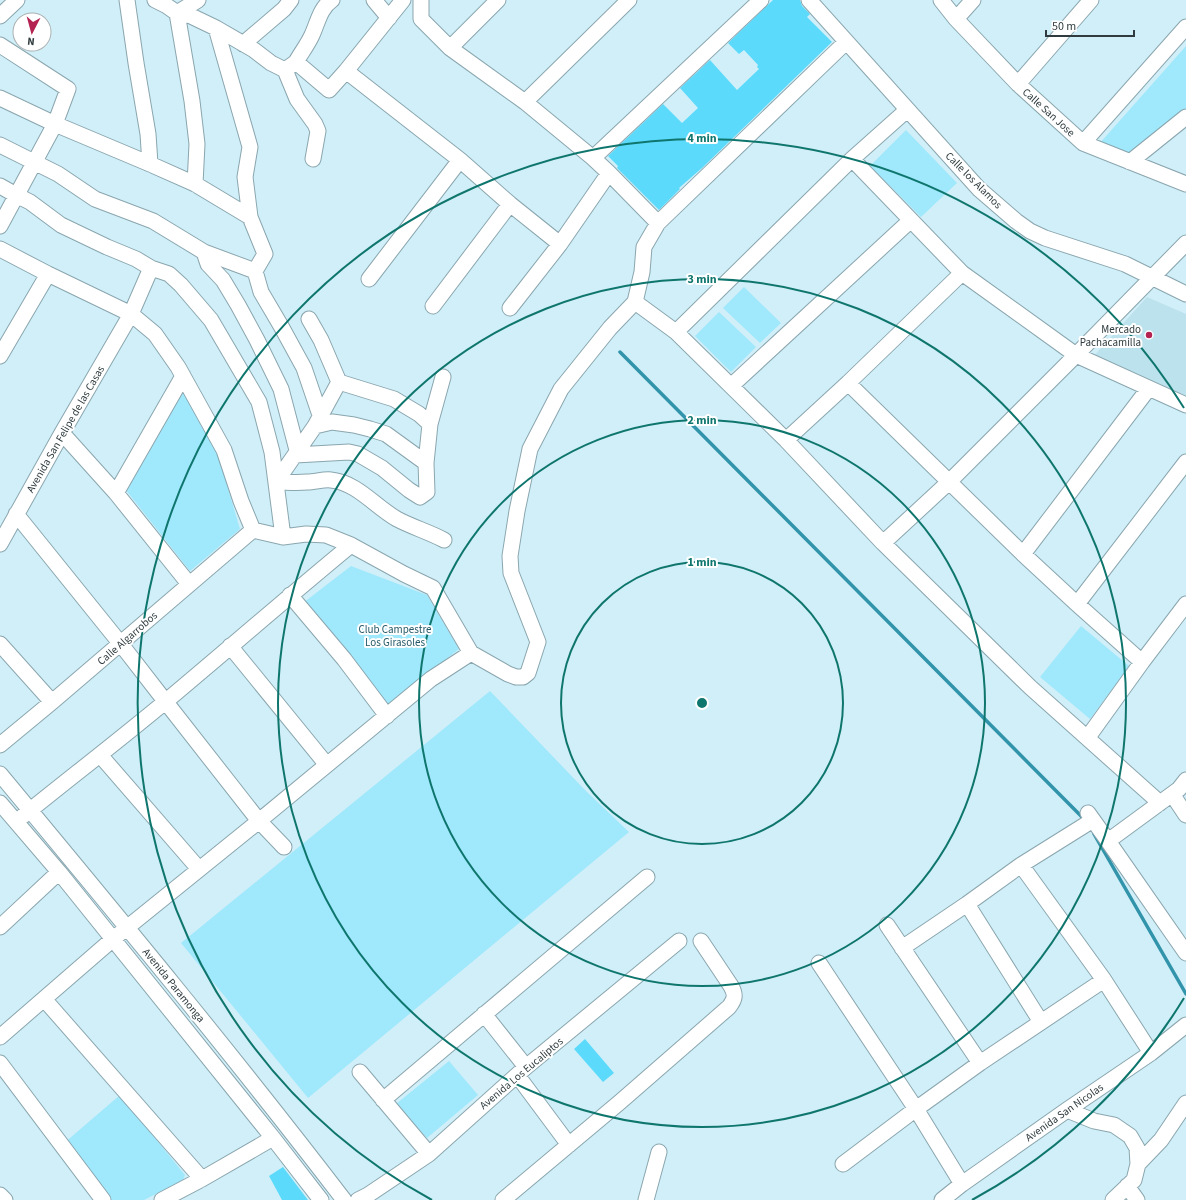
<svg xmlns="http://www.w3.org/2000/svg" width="1186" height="1200" font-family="'Source Sans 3',sans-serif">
<rect width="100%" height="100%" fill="#d1eff8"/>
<path fill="#bce2ed" d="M 1147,297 L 1186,314 L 1186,396 L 1093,357 Z"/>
<path fill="#a0e8fc" d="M 1186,46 L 1186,109 L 1128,155 L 1099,144 Z
M 906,130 L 957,183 L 921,217 L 870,166 Z
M 744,287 L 781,323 L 760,343 L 723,308 Z
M 719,312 L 756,347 L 731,372 L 695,336 Z
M 183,389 L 218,455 L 240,529 L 190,571 L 125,489 Z
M 351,566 L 427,595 L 459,649 L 388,705 L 349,653 L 303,603 Z
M 1081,626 L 1129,666 L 1090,719 L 1040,677 Z
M 490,691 L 586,791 L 629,832 L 308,1098 L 181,943 Z
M 449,1061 L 478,1095 L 427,1138 L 396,1104 Z
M 120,1095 L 185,1175 L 183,1180 L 144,1200 L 108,1200 L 63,1144 Z"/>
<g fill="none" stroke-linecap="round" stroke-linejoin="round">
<path stroke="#3294ab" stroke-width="3.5" d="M 620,352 L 1084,819
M 1094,834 L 1186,994"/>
</g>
<path fill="#5cdafb" d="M 773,0 L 800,0 L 802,6 L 810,14 L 807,17 L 832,42 L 702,168 L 679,188 L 680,189 L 659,210 L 617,168 L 618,166 L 608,156 L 663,104 L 682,123 L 698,108 L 680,88 L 710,60 L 737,90 L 759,69 L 757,67 L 758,65 L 744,50 L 739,54 L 728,43 Z
M 585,1039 L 614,1073 L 603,1082 L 574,1049 Z
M 283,1167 L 308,1200 L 282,1200 L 269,1176 Z"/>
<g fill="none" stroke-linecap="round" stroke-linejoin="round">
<defs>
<path id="minor" d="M 127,0 L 136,63 L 148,134 L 150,164
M 155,0 L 167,6 L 177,13 L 191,16 L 216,28 L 254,50 L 271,63 L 285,70 L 296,62 L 329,90 L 346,71 L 403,0
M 374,0 L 389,18
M 421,0 L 421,19 L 450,48 L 525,102 L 593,158 L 609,173 L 658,223
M 809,0 L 979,189 L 1016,221 L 1030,231 L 1045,238 L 1125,264 L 1186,294
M 941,0 L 956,19 L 1018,84 L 1083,143 L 1186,184
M 0,16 L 17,0
M 956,19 L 973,0
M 216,28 L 250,147 L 245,177 L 250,217 L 265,254 L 255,271
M 243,44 L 284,9 L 291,0
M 0,45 L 68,89 L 55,124 L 0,226
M 450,48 L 498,0
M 296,62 C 301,53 308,44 312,35 C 318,22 320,8 332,0
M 285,70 L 297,99 L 315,124 L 318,131 L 313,159
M 346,71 L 460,160 L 510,204 L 560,244
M 1018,84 L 1091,0
M 0,98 L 55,124 L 150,164 L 195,184 L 250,217
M 525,102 L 629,0
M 1083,143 L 1186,27
M 0,145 L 58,174 L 95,199 L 153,221 L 204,252 L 208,264 L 223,280 L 238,305 L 257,340 L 281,389 L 297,450
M 593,158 L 761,0
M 852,159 L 962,273 L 1076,355 L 1186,405
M 1130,162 L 1186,117
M 195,184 L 197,144 L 192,101 L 177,13 L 198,0
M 0,186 L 16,195 L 30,202 L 61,225 L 107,247 L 136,259 L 151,268 L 169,274 L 181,285 L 211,320 L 259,402 L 272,452 L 283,537
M 0,249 L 48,274 L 131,314 L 155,334 L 178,367 L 224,450 L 241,501 L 253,530 L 283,537 L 306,534 L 326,535 L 351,545 L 404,574 L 433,588 L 471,653 L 508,674 L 516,677 L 523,677 L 528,673 L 538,642 L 511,573 L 510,556 L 517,511 L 530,449 L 561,389 L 610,328 L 635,302 L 642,272 L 644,247 L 658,223 L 846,42
M 204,252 L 255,271 L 261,292 L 281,326 L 304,368 L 320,415
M 369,279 L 460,160
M 635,302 L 676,332 L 786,440 L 883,543 L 1030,687 L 1160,803
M 433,306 L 510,204
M 510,308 L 560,244 L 609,173
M 309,319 L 321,340 L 339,382 L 394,399 L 419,414 L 430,424
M 676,332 L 852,159 L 907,110
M 0,356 L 48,274
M 848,383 L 1023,554 L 1077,604 L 1142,662
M 731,386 L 911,220
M 315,426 L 332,422 L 354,425 L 370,429 L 386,434 L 426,463 L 430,424 L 443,377
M 62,433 L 116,493 L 189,584
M 786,440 L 848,383 L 962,273
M 295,455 L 349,452 L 358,454 L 382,468 L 409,490 L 420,497 L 427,492 L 426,463
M 276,482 C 286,482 297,483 307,482 C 315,482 324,479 331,480 C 358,483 374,506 397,519 C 412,527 429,532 444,540
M 276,482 L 315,426 L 339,382
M 116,493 L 183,376
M 16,514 L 120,643 L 165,701 L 259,821 L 284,847
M 883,543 L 949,482 L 1076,355 L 1186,243
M 0,544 L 62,433 L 131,314 L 151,268
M 1023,554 L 1149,388
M 290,595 L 344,659 L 387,716
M 1077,604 L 1186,462
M 0,644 L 52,702
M 230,646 L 327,765
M 1088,737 L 1142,662 L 1186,604
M 0,745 L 52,702 L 253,530
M 100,755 L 199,869
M 0,774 C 117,915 233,1055 344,1200
M 1172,794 L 1186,815
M 0,803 L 59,872 L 273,1138 L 321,1200
M 1088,813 L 1108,841 L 1186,953
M 23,816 C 70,778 118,741 165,702 C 227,650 288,597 351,545
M 1108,841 L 1179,789 L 1186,780
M 1021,865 L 1104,980 L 1151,1053
M 887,925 L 980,1063
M 0,927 L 59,872
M 902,948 L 967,904
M 819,963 L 916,1109 L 962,1184
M 44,999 L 202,1179
M 484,1014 L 526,1067
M 1041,1022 L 967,904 L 1021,865 L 1093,820
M 0,1037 L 113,939 L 259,821 L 431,679 L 471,653
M 0,1063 L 103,1200
M 360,1072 L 429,1154
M 517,1075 L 569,1145
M 383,1100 L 647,877
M 1067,1110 L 1094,1121 L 1114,1125 L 1130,1136 L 1137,1148 L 1138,1164 L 1134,1180 L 1113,1200
M 843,1164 L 916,1109 L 980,1063 L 1104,980
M 1138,1164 L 1161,1140 L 1186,1103
M 1127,1186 L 1137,1200
M 0,1195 L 5,1200
M 162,1200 L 202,1179 L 273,1138
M 358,1200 L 368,1195 L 429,1154 L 526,1067 L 679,941
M 503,1200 L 620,1102 L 729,1007 C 735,999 736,995 731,986 L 701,941
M 646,1200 L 659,1152
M 942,1200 L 962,1184 L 1067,1110 L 1151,1053 L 1186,1025"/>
</defs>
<use href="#minor" stroke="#8aa6af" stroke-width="17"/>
<use href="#minor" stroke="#fff" stroke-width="15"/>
</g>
<g fill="none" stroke="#0f766e" stroke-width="2">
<circle cx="702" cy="703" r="141"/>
<circle cx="702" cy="703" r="283"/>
<circle cx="702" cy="703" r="424"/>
<path d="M1184 998A565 565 0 0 1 972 1200M432 1200A565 565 0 1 1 1184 408"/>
</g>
<circle fill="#b32251" stroke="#fff" stroke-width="1.5" cx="1149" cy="335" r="4"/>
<g text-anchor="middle" stroke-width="4" stroke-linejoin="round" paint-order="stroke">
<g font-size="11" fill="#2f3b3e" stroke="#fff">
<text transform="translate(1049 112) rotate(42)" y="4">Calle San Jose</text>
<text transform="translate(974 180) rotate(45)" y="4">Calle los Alamos</text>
<text transform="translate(65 429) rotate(-60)" y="4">Avenida San Felipe de las Casas</text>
<text transform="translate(127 638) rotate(-41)" y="4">Calle Algarrobos</text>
<text transform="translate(174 985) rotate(51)" y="4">Avenida Paramonga</text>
<text transform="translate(521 1073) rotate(-40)" y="4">Avenida Los Eucaliptos</text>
<text transform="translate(1064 1112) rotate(-35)" y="4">Avenida San Nicolas</text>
</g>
<g font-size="11" fill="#2f3b3e" stroke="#fff" text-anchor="end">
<text x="1141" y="333">Mercado<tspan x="1141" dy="13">Pachacamilla</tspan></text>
</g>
<g font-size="11" fill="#265a68" stroke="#fff">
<text x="395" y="633">Club Campestre<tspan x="395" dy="13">Los Girasoles</tspan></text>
</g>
</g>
<circle cx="702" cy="703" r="6" fill="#0f766e" stroke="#fff" stroke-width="2"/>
<g font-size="12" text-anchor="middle" font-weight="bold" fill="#0f766e" stroke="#fff" stroke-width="4" stroke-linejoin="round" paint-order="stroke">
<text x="702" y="142">4 min</text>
<text x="702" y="283">3 min</text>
<text x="702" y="424">2 min</text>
<text x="702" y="566">1 min</text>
</g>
<g transform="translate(32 32) rotate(186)"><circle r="19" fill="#ffffff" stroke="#acb1b2"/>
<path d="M0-3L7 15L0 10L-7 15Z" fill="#b32251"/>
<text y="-6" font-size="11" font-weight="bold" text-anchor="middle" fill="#2f3b3e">N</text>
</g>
<path d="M1046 30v6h88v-6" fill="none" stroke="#2f3b3e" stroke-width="2"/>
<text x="1052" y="30" font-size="12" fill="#2f3b3e" stroke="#ffffff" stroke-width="3" paint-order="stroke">50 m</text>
</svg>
